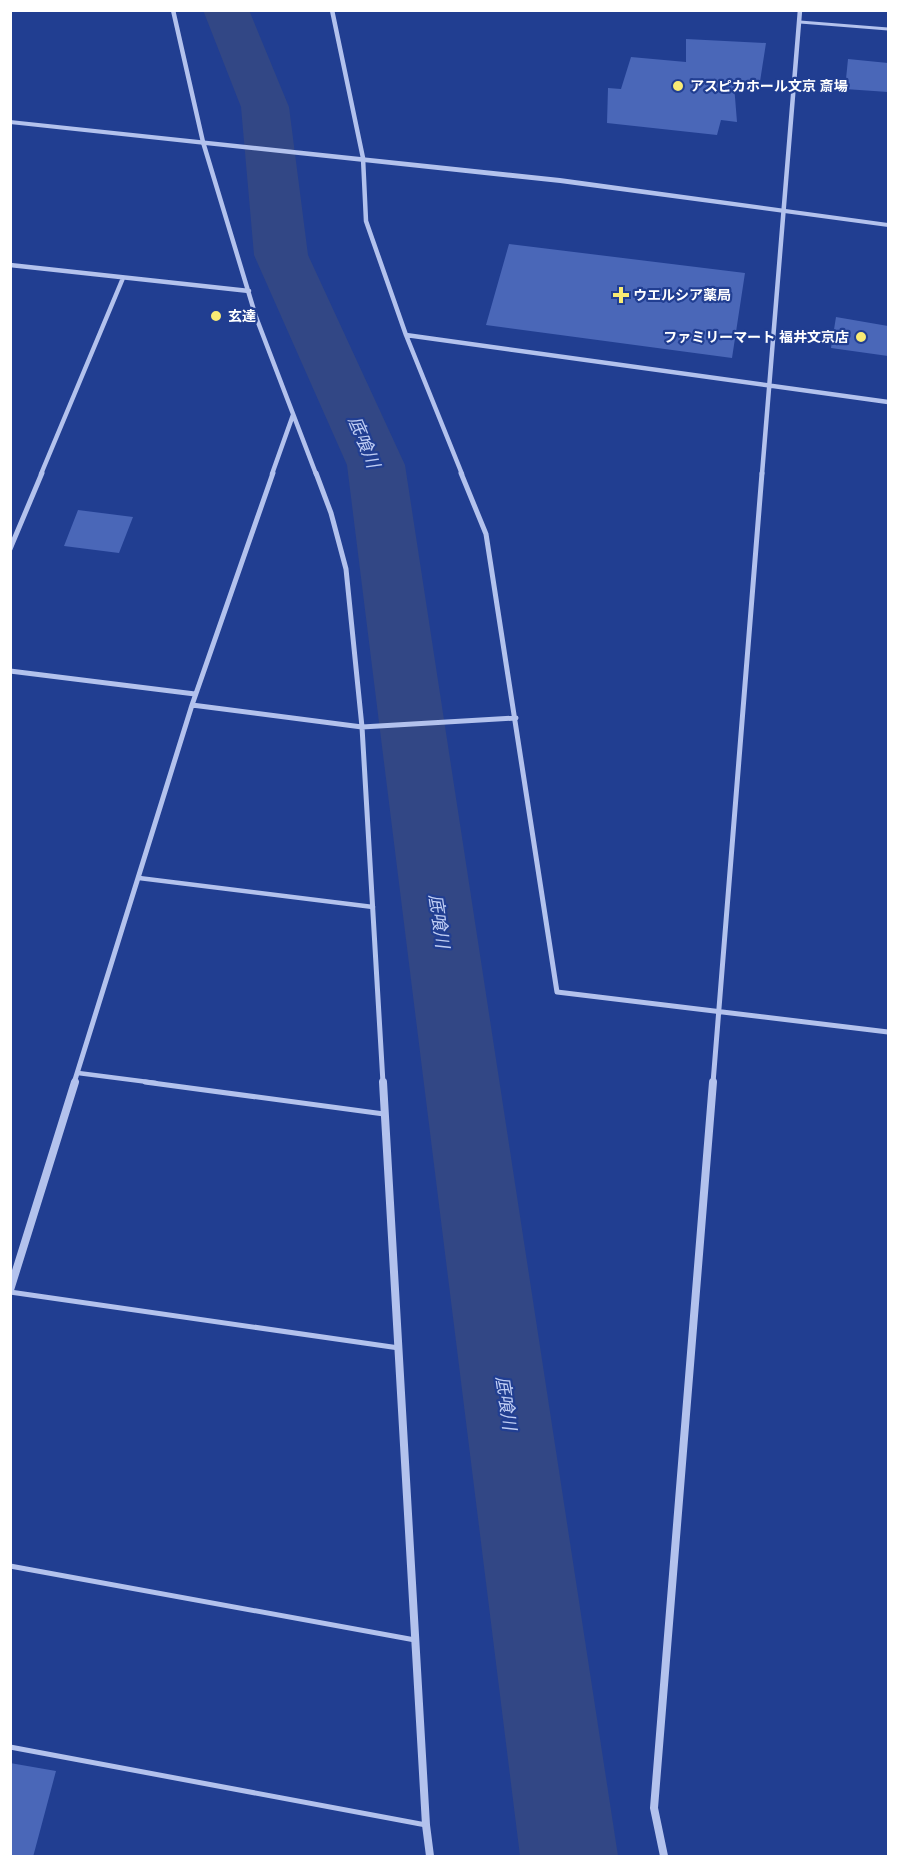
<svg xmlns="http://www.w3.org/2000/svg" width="899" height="1867" font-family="Mulish,'Noto Sans JP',sans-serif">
<rect width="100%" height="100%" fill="#213e91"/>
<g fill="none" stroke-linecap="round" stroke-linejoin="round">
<path fill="#324785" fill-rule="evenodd" d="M 203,10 L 249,10 L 289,107 L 308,255 L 405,465 L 618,1856 L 520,1856 L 347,465 L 254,255 L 241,107 Z"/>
</g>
<path fill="#4a67b8" d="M 686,39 L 766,43 L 759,88 L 734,85 L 737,122 L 721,120 L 717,135 L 607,123 L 608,88 L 621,89 L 631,57 L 686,62 Z
M 848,59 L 888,63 L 888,92 L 845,89 Z
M 509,244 L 745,273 L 732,358 L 486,325 Z
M 836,317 L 888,326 L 888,356 L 831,348 Z
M 78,510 L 133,517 L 119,553 L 64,546 Z
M 10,1763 L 56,1771 L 33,1857 L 10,1857 Z"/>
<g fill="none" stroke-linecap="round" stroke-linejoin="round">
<path stroke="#b3c2ed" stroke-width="3" d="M 800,22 L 888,29"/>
<path stroke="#b3c2ed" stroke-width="4.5" d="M 139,878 L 373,907
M 78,1073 L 156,1083"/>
<path stroke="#b3c2ed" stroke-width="5" d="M 145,1082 L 384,1114
M 10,1292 L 399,1348
M 10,1566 L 415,1640
M 10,1747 L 426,1825"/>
<path stroke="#b3c2ed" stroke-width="4.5" d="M 173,10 L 203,142 L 256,317 L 316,474
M 332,10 L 363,158 L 366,221 L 406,335 L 462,474
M 10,265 L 249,291
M 406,335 L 888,402
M 41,474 L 123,278
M 272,474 L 293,415
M 762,474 L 800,10"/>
<path stroke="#b3c2ed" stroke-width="5" d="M 316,473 L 331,513 L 346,569 L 362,727 L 383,1083
M 461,473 L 486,534 L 557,992 L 888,1032
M 10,549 L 42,473
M 10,671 L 195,694
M 192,705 L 362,727 L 516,718
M 74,1083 L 192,705 L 273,473
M 713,1083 L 762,473"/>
<path stroke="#b3c2ed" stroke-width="8" d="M 383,1082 L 426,1825 L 430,1856
M 10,1290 L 75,1082
M 664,1856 L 654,1808 L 713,1082"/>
<path fill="#b3c2ed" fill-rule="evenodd" d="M 10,120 L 560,178 L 888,223 L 888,227 L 560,183 L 10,124 Z"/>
</g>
<g fill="#f9eb74" stroke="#213e91" stroke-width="2">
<circle cx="678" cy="86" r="6"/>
<path d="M618 286h6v6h6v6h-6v6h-6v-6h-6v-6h6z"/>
<circle cx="216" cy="316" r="6"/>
<circle cx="861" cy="337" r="6"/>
</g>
<g text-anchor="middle" stroke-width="4.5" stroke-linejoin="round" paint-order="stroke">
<g font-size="14" font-weight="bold" fill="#fff" stroke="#213e91" text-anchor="start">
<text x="690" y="91">アスピカホール文京 斎場</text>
<text x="633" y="300">ウエルシア薬局</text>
<text x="228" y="321">玄達</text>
<text x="849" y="342" text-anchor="end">ファミリーマート 福井文京店</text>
</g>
<g font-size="18" font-style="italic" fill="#bfcdf4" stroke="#213e91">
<text transform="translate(364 442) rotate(68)" y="6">底喰川</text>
<text transform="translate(439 921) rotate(82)" y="6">底喰川</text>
<text transform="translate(506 1403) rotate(82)" y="6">底喰川</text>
</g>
</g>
<rect width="899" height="1867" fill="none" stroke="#ffffff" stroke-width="24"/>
</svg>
